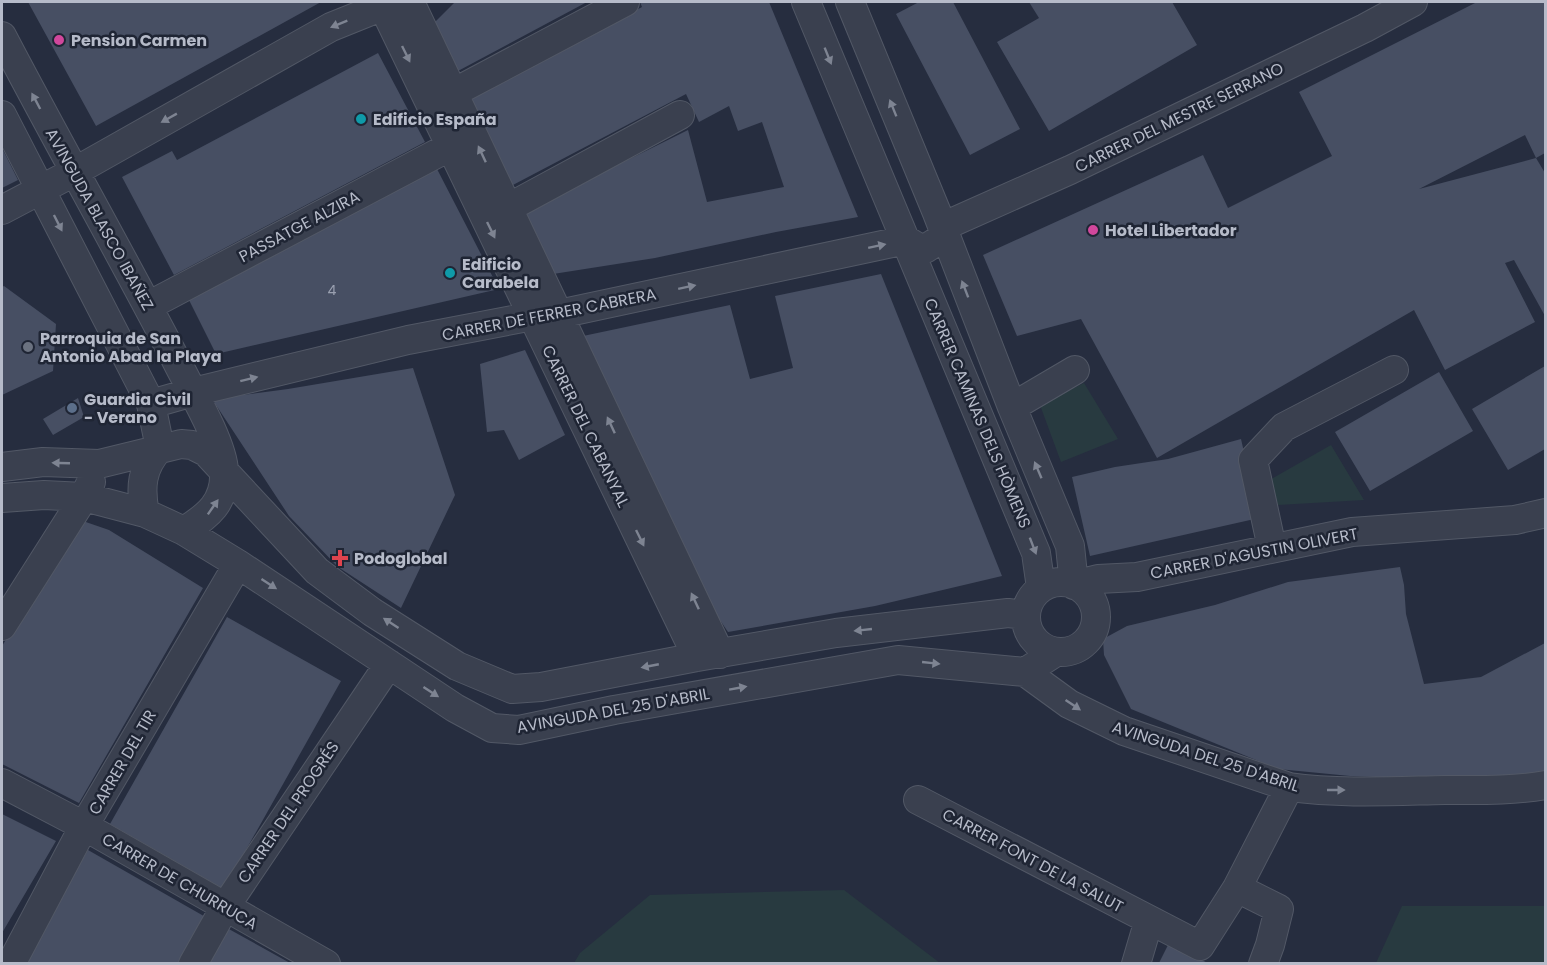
<svg xmlns="http://www.w3.org/2000/svg" width="1547" height="965" font-family="Poppins,sans-serif">
<rect width="100%" height="100%" fill="#262d3f"/>
<path fill="#283a40" d="M 1084,383 L 1118,439 L 1061,462 L 1040,405 Z
M 1331,445 L 1364,500 L 1278,505 L 1268,481 Z
M 844,890 L 940,963 L 574,963 L 580,953 L 650,895 Z
M 1402,906 L 1545,906 L 1545,963 L 1376,963 Z"/>
<path fill="#474f63" fill-rule="evenodd" d="M 28,2 L 321,2 L 96,126 Z
M 455,2 L 587,2 L 458,71 L 435,22 Z
M 640,2 L 769,2 L 858,217 L 776,232 L 655,258 L 553,274 L 523,212 L 688,130 L 707,202 L 784,187 L 762,122 L 738,131 L 729,106 L 699,122 L 686,94 L 511,186 L 470,98 L 642,7 Z
M 919,2 L 953,2 L 1020,129 L 970,155 L 896,14 Z
M 1029,2 L 1172,2 L 1197,45 L 1049,131 L 997,42 L 1039,18 Z
M 1477,2 L 1545,2 L 1545,153 L 1536,158 L 1545,173 L 1545,316 L 1514,260 L 1505,263 L 1535,322 L 1445,370 L 1414,310 L 1157,458 L 1081,319 L 1017,336 L 983,255 L 1203,155 L 1228,208 L 1332,156 L 1299,92 ZM 1525,135 L 1536,158 L 1419,189 Z
M 378,53 L 425,142 L 174,275 L 122,177 L 172,151 L 177,160 Z
M 2,148 L 18,180 L 2,188 Z
M 437,169 L 499,289 L 216,354 L 189,300 Z
M 881,274 L 1002,576 L 875,606 L 728,632 L 701,592 L 583,336 L 730,305 L 750,379 L 793,368 L 775,296 Z
M 4,286 L 56,324 L 53,371 L 2,395 L 2,287 Z
M 525,350 L 565,435 L 519,460 L 504,430 L 487,432 L 480,364 Z
M 1545,366 L 1545,449 L 1508,470 L 1472,409 Z
M 413,368 L 455,495 L 401,608 L 338,567 L 289,516 L 212,399 L 288,389 Z
M 1439,372 L 1473,431 L 1370,491 L 1335,432 Z
M 78,398 L 84,417 L 53,435 L 43,419 Z
M 1241,439 L 1259,518 L 1090,556 L 1072,477 L 1115,467 L 1168,459 Z
M 80,520 L 109,530 L 203,588 L 79,803 L 2,764 L 2,646 Z
M 1400,567 L 1404,585 L 1406,614 L 1424,684 L 1481,677 L 1545,643 L 1545,774 L 1428,779 L 1350,776 L 1278,769 L 1131,709 L 1104,655 L 1103,639 L 1127,626 L 1215,605 L 1288,582 Z
M 227,617 L 341,681 L 224,889 L 110,824 Z
M 2,814 L 56,841 L 2,933 Z
M 88,850 L 209,919 L 183,963 L 23,963 Z
M 227,928 L 290,963 L 208,963 Z
M 1168,945 L 1208,963 L 1159,963 Z"/>
<g fill="none" stroke-linecap="round" stroke-linejoin="round">
<defs>
<path id="minor" d="M 381,2 L 697,657
M 410,2 L 720,654
M 806,2 L 1036,553 L 1041,588
M 850,2 L 937,213 L 1012,407 L 1070,546 L 1074,585
M 2,36 C 59,145 120,252 177,362 C 190,388 223,443 224,471 C 226,502 208,516 184,531
M 453,93 L 625,2
M 2,115 L 151,404 L 160,448
M 508,208 L 680,115
M 2,210 L 74,172 L 331,27 L 393,2
M 942,227 L 1070,170 L 1365,28 L 1413,2
M 148,306 L 451,146
M 151,404 L 193,392 L 408,340 L 533,316 L 559,314 L 906,240 L 919,248 L 925,249 L 945,236
M 1012,407 L 1075,370
M 2,467 L 43,462 L 99,464 L 181,444 L 192,445 L 206,452 L 317,571 L 372,612 L 457,666 L 512,689 L 541,687 L 697,657 L 836,633 L 1008,613 L 1026,615
M 2,498 L 44,495 L 84,497 L 145,513 L 184,531 L 238,564 L 455,708 L 492,728 L 519,730 L 614,710 L 898,660 L 1025,672 L 1056,652
M 145,513 C 140,489 141,467 160,448
M 1272,548 L 1253,460 L 1284,427 L 1394,370
M1026 617a35 35 0 1 1 70 0a35 35 0 1 1-70 0Z
M 1074,585 L 1098,579 L 1137,577 L 1352,532 L 1515,520 L 1546,513
M 2,626 L 84,497 L 91,482
M 1025,672 L 1069,704 L 1124,731 L 1289,787 C 1340,794 1393,791 1445,790 C 1478,790 1512,791 1546,785
M 2,783 L 84,826 L 326,964
M 918,800 L 1200,946 L 1237,888 L 1289,787
M 1237,888 L 1279,909 L 1270,945 L 1263,964
M 11,964 L 84,826 L 238,564
M 193,964 L 225,907 L 389,664
M 1136,964 L 1149,920"/>
</defs>
<use href="#minor" stroke="#525866" stroke-width="30"/>
<use href="#minor" stroke="#3a404f" stroke-width="28"/>
</g>
<defs><path id="oneway-solid" d="M-6-.8H1V-3.2L6.5 0L1 3.2V.8H-6Z" transform="scale(1.5)"/></defs>
<g fill="#7e8492">
<use href="#oneway-solid" transform="translate(339 24) rotate(158)"/>
<use href="#oneway-solid" transform="translate(406 54) rotate(64)"/>
<use href="#oneway-solid" transform="translate(828 56) rotate(68)"/>
<use href="#oneway-solid" transform="translate(36 101) rotate(-118)"/>
<use href="#oneway-solid" transform="translate(893 108) rotate(-112)"/>
<use href="#oneway-solid" transform="translate(169 118) rotate(151)"/>
<use href="#oneway-solid" transform="translate(482 154) rotate(-115)"/>
<use href="#oneway-solid" transform="translate(58 223) rotate(63)"/>
<use href="#oneway-solid" transform="translate(491 230) rotate(64)"/>
<use href="#oneway-solid" transform="translate(877 246) rotate(-12)"/>
<use href="#oneway-solid" transform="translate(687 287) rotate(-12)"/>
<use href="#oneway-solid" transform="translate(965 289) rotate(-111)"/>
<use href="#oneway-solid" transform="translate(249 379) rotate(-14)"/>
<use href="#oneway-solid" transform="translate(611 425) rotate(-115)"/>
<use href="#oneway-solid" transform="translate(61 463) rotate(-178)"/>
<use href="#oneway-solid" transform="translate(1038 470) rotate(-113)"/>
<use href="#oneway-solid" transform="translate(213 507) rotate(-55)"/>
<use href="#oneway-solid" transform="translate(640 538) rotate(64)"/>
<use href="#oneway-solid" transform="translate(1033 546) rotate(69)"/>
<use href="#oneway-solid" transform="translate(269 584) rotate(33)"/>
<use href="#oneway-solid" transform="translate(695 601) rotate(-115)"/>
<use href="#oneway-solid" transform="translate(391 623) rotate(-147)"/>
<use href="#oneway-solid" transform="translate(863 630) rotate(174)"/>
<use href="#oneway-solid" transform="translate(931 663) rotate(6)"/>
<use href="#oneway-solid" transform="translate(650 666) rotate(169)"/>
<use href="#oneway-solid" transform="translate(738 688) rotate(-10)"/>
<use href="#oneway-solid" transform="translate(431 692) rotate(33)"/>
<use href="#oneway-solid" transform="translate(1073 705) rotate(34)"/>
<use href="#oneway-solid" transform="translate(1336 790)"/>
</g>
<g fill="#d1479c" stroke="#1f2534" stroke-width="2">
<circle cx="59" cy="40" r="6"/>
<circle cx="1093" cy="230" r="6"/>
</g>
<g fill="#0f9aa8" stroke="#1f2534" stroke-width="2">
<circle cx="361" cy="119" r="6"/>
<circle cx="450" cy="273" r="6"/>
</g>
<circle fill="#6b7280" stroke="#1f2534" stroke-width="2" cx="28" cy="347" r="6"/>
<circle fill="#5c6f8a" stroke="#1f2534" stroke-width="2" cx="72" cy="408" r="6"/>
<path fill="#e0444e" stroke="#1f2534" stroke-width="2" d="M337 549h6v6h6v6h-6v6h-6v-6h-6v-6h6z"/>
<g text-anchor="middle" stroke-width="5" stroke-linejoin="round" paint-order="stroke">
<g font-size="14" fill="#9aa0b0">
<text x="332" y="295">4</text>
</g>
<g font-size="16" font-weight="bold" fill="#b6bbc9" stroke="#1f2534" text-anchor="start">
<text x="71" y="46">Pension Carmen</text>
<text x="373" y="125">Edificio España</text>
<text x="1105" y="236">Hotel Libertador</text>
<text x="462" y="270">Edificio<tspan x="462" dy="18">Carabela</tspan></text>
<text x="40" y="344">Parroquia de San<tspan x="40" dy="18">Antonio Abad la Playa</tspan></text>
<text x="84" y="405">Guardia Civil<tspan x="84" dy="18">- Verano</tspan></text>
<text x="354" y="564">Podoglobal</text>
</g>
<g font-size="16" fill="#b6bbc9" stroke="#1f2534">
<text transform="translate(1179 117) rotate(-26)" y="6">CARRER DEL MESTRE SERRANO</text>
<text transform="translate(100 219) rotate(61)" y="6">AVINGUDA BLASCO IBAÑEZ</text>
<text transform="translate(299 226) rotate(-28)" y="6">PASSATGE ALZIRA</text>
<text transform="translate(549 314) rotate(-11)" y="6">CARRER DE FERRER CABRERA</text>
<text transform="translate(978 413) rotate(67)" y="6">CARRER CAMINAS DELS HÒMENS</text>
<text transform="translate(586 426) rotate(64)" y="6">CARRER DEL CABANYAL</text>
<text transform="translate(1254 553) rotate(-11)" y="6">CARRER D'AGUSTIN OLIVERT</text>
<text transform="translate(613 710) rotate(-10)" y="6">AVINGUDA DEL 25 D'ABRIL</text>
<text transform="translate(1206 756) rotate(18)" y="6">AVINGUDA DEL 25 D'ABRIL</text>
<text transform="translate(122 762) rotate(-60)" y="6">CARRER DEL TIR</text>
<text transform="translate(288 812) rotate(-56)" y="6">CARRER DEL PROGRÉS</text>
<text transform="translate(1033 860) rotate(28)" y="6">CARRER FONT DE LA SALUT</text>
<text transform="translate(180 881) rotate(30)" y="6">CARRER DE CHURRUCA</text>
</g>
</g>
<rect width="1547" height="965" fill="none" stroke="#b6bbc9" stroke-width="6"/>
</svg>
